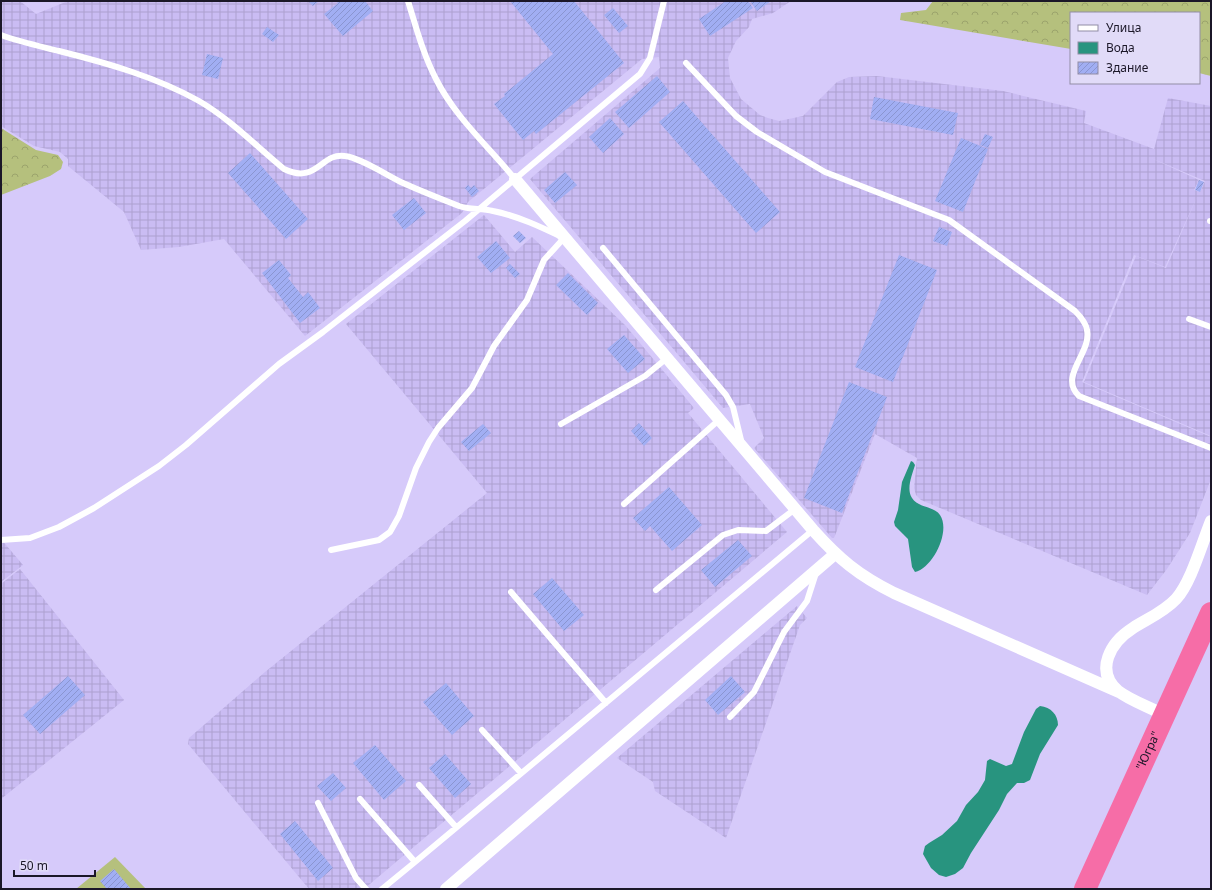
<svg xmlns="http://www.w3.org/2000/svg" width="1212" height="890" font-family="'Noto Sans',sans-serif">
<defs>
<pattern id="industrial-grid" width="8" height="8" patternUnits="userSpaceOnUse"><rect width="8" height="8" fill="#cabcf3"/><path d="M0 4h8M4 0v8" fill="none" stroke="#ada1d0"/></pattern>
<pattern id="forest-crowns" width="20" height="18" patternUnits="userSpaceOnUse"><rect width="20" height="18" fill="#b5c07d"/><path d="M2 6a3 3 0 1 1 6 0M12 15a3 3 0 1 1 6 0" fill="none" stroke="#9ba46c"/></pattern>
<pattern id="building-hatch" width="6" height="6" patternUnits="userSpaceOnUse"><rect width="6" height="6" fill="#a1aef3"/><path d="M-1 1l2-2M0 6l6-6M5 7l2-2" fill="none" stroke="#8a95d0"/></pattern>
</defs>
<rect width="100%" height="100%" fill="#d6cafa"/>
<path fill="url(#industrial-grid)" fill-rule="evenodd" d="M 1,1 L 20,1 L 36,14 L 68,1 L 791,1 L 773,13 L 752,19 L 749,27 L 736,41 L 728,58 L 730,78 L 741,99 L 760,115 L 768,118 L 779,121 L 803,116 L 837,82 L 849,77 L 877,76 L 1003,91 L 1086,111 L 1084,123 L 1154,149 L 1168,98 L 1211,106 L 1211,436 L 1084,382 L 1136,256 L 1166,268 L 1197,197 L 1165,267 L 1134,255 L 1082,382 L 1211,437 L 1211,479 L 1190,533 L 1167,569 L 1147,595 L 921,500 L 916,495 L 914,488 L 917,458 L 875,434 L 834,538 L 832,538 L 754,448 L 764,438 L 750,404 L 723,408 L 530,179 L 660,68 L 659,57 L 642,59 L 468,202 L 462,213 L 305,336 L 224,239 L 179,247 L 141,250 L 124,212 L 68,166 L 68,159 L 60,152 L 34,146 L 1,126 ZM 1151,158 L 1205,181 L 1200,192 L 1194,190 L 1199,180 Z
M 484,215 L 515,252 L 532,237 L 625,325 L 694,408 L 688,413 L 787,532 L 364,889 L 309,889 L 188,744 L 189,738 L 265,672 L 487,493 L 346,324 Z
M 1,539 L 23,565 L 1,582 Z
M 20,569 L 124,700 L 1,799 L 1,584 Z
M 797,606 L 807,618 L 800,625 L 726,838 L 655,791 L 653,782 L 617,758 Z"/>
<path fill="#b5c07d" d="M 115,857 L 146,889 L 76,889 Z"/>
<path fill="url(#forest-crowns)" d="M 933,1 L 1211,1 L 1211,76 L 1199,73 L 1199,13 L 1071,13 L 1071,49 L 900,20 L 901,13 L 926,10 Z
M 1,128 L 36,150 L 58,155 L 63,162 L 61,169 L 50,176 L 1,195 Z"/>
<path fill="#28947f" d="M 911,461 L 913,462 L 915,465 C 912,475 906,489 912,498 C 918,508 934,506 940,515 C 951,531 933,568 915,572 L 912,567 L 908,539 L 895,526 L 894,522 L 898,510 L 902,482 Z
M 1040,706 C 1051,707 1058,715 1058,725 L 1040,754 L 1030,780 L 1024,783 L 1017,783 L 1007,794 L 999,810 L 971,853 L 963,868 L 955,874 L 946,877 L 939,875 L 931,868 L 923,854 L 925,846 L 929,843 L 942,835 L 957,821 L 966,805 L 978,792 L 985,780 L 987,761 L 990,759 L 1006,766 L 1012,764 L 1024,732 L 1036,709 Z"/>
<path fill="url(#building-hatch)" d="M 308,1 L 319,1 L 313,6 Z
M 336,1 L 365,1 L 373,11 L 343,36 L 324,14 L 338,3 Z
M 510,1 L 574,1 L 624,63 L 536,134 L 534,131 L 523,140 L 494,104 L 505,96 L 504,94 L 553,54 Z
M 726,1 L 748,1 L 753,8 L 710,36 L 699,19 Z
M 750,1 L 771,1 L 757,11 Z
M 613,8 L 628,26 L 619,33 L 604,15 Z
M 267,27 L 279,35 L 273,42 L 262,34 Z
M 207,54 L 223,58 L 218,79 L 202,75 Z
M 657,76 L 670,92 L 629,128 L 615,112 Z
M 874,97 L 958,113 L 953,135 L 870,119 Z
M 683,101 L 780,212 L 756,233 L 659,122 Z
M 610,118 L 624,134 L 603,153 L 589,137 Z
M 985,134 L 993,137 L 988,148 L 980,145 Z
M 961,138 L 988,149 L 963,212 L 935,201 Z
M 250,153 L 308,219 L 286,239 L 228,173 Z
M 565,172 L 577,185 L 555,203 L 544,190 Z
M 1199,180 L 1204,182 L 1200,192 L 1195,190 Z
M 468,185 L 471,188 L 474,185 L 479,191 L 472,197 L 465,188 Z
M 414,198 L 426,213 L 404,230 L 392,215 Z
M 939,227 L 952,232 L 947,246 L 933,241 Z
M 519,231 L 526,238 L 520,243 L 513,236 Z
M 496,241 L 510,258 L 491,273 L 477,257 Z
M 899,255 L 937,270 L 893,382 L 855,367 Z
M 279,260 L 291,275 L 288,278 L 303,297 L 308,292 L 320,308 L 300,323 L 262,273 Z
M 510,264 L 520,274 L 515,278 L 506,268 Z
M 568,273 L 598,303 L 587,315 L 556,285 Z
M 624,335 L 645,359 L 628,373 L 607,349 Z
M 849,382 L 887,397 L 842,513 L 804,498 Z
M 639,423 L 652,438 L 644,446 L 631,431 Z
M 483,424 L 491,433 L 469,451 L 461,442 Z
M 669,487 L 702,525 L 672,551 L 650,526 L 645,531 L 633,518 Z
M 738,540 L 752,556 L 715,587 L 701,570 Z
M 552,578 L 584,615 L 564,631 L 533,594 Z
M 68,676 L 85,695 L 40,734 L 23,715 Z
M 731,676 L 745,692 L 718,715 L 705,700 Z
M 446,683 L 474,716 L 452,735 L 423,702 Z
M 375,745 L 406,781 L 384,800 L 353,763 Z
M 445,754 L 471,784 L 455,798 L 429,768 Z
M 333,773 L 346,788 L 331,801 L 317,786 Z
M 295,821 L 333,868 L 318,881 L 280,834 Z
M 114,869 L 131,889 L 107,889 L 100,881 Z"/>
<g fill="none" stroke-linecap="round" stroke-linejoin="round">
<path stroke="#fff" stroke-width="6" d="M 408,1 C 416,27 423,54 436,79 C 455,117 488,146 515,179
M 1,35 C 20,42 39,46 59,51 C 107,63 156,77 199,101 C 230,119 256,146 284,169 C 317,185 321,152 345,156 C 361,158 388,176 403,183 C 421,191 441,199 459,206 C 470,210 481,208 493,211 C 518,216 541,227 564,238 L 544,260 L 527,300 L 494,346 L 472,388 L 438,428 L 429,442 L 416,468 L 399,516 L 390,532 L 379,540 L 331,550
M 686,63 L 736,116 L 757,132 L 825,172 L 949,220 L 1075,311 C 1080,316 1086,323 1087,330 C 1092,353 1058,376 1079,396 L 1211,448
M 1210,221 L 1211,221
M 603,248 L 726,395 L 733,407 L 741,440
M 1189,319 L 1211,327
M 561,424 L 645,376 L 667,358
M 624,504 L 720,419
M 1,540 L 30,538 L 59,527 L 94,508 L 159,466 L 186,445 L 279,364 L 323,332 L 465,221 L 640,74 L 650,58 L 664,1
M 656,590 L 723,535 L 738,530 L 766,531 L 795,509
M 511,592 L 606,703
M 730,717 L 754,692 L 784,632 L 807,601 L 816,573
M 482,730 L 521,773
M 419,785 L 456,827
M 360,799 L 415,862 L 813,530
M 318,803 L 356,878 L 366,889
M 382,889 L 415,862"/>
<path stroke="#fff" stroke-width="12" d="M 515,179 L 813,530 C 839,559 858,575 894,593 L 1119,692
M 1164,715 C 1150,707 1131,701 1118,691 C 1094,670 1111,642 1133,628 C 1147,619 1164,612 1176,599 C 1191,583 1202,543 1211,521
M 446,889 L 835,554"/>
<path stroke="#f66da7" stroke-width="22" id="s1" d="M 1085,889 L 1211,613"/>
</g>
<g text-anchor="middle" stroke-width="3" stroke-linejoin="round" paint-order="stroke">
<g font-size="12" fill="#1b1728" stroke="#e1dbf8">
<text dy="4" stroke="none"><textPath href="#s1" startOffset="152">"Югра"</textPath></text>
</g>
</g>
<rect width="1212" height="890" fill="none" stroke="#1b1728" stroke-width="4"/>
<rect x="1070" y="12" width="130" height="72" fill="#e1dbf8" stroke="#928da5"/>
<rect x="1078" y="25" width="20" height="6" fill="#ffffff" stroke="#928da5"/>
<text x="1106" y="32" font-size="12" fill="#1b1728">Улица</text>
<rect x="1078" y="42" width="20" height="12" fill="#28947f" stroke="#928da5"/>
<text x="1106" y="52" font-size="12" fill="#1b1728">Вода</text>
<rect x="1078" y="62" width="20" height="12" fill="url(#building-hatch)" stroke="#928da5"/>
<text x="1106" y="72" font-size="12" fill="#1b1728">Здание</text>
<path d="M14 870v6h81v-6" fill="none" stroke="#1b1728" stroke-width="2"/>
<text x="20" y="870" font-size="12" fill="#1b1728" stroke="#e1dbf8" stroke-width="3" paint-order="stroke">50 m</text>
</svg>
